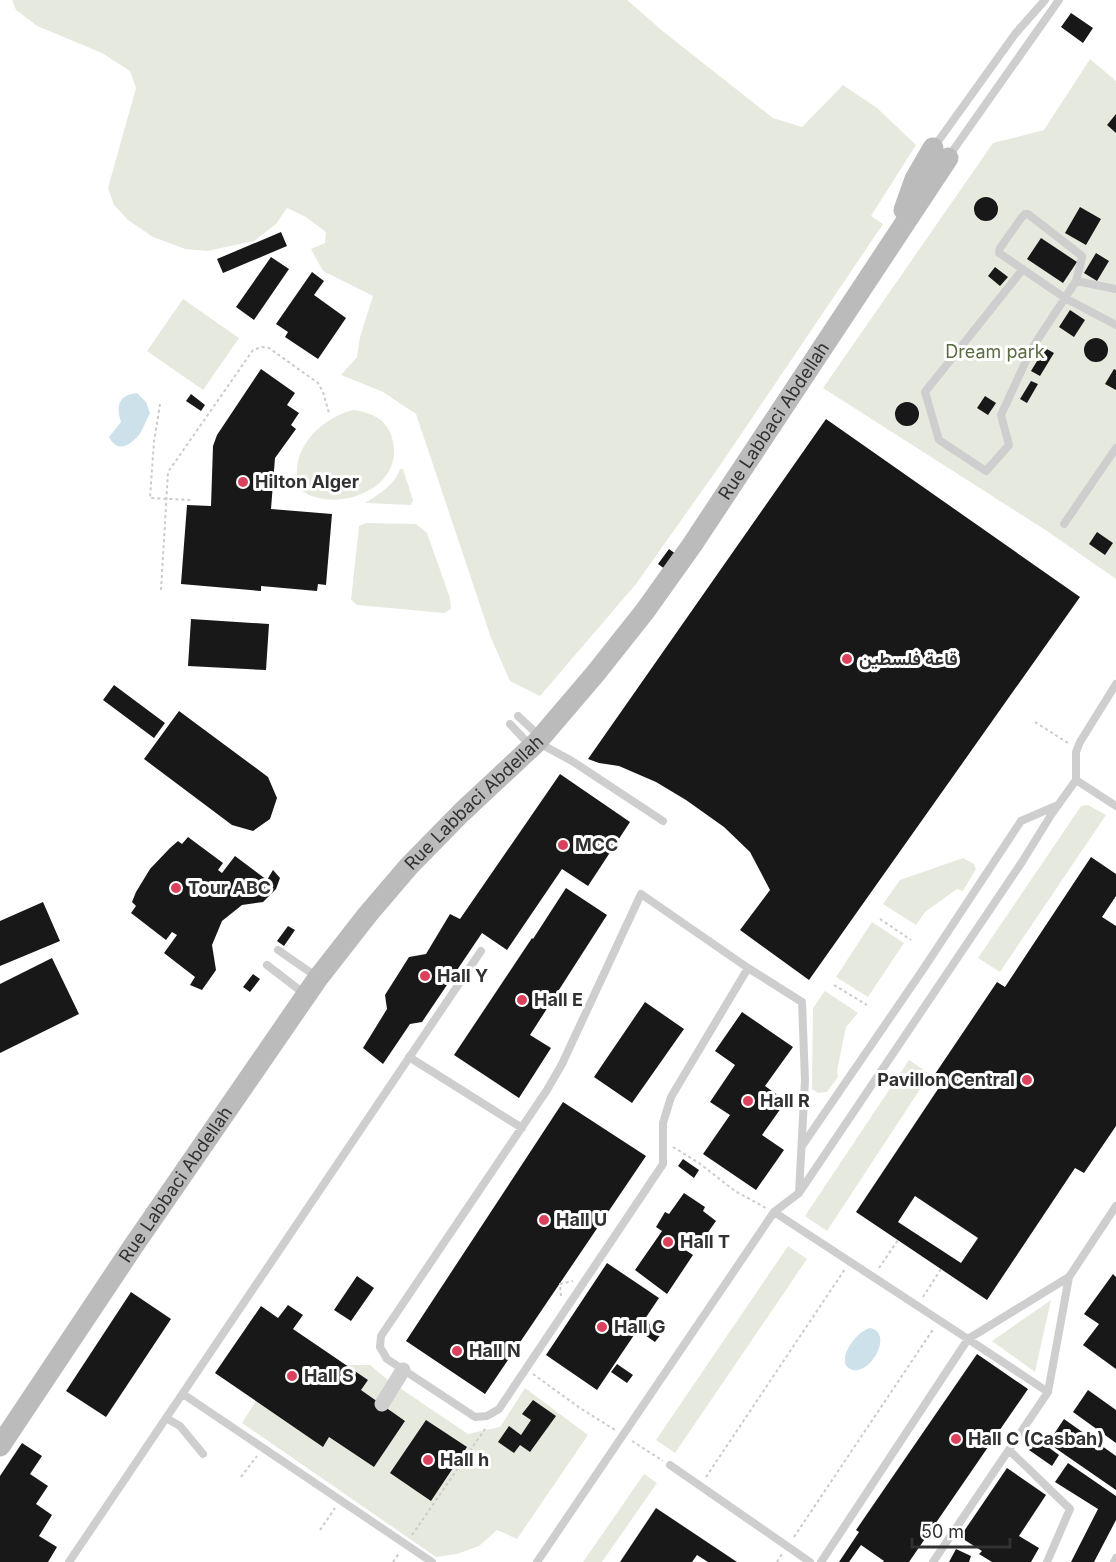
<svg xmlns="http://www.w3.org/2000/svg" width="1116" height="1562" font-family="Inter,Vazirmatn,sans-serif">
<rect width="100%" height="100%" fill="#fff"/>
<path fill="#e6eade" d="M 12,0 L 627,0 L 665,33 L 773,118 L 802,127 L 843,85 L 877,108 L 916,145 L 871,216 L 883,224 L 721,464 L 636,584 L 540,696 L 510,681 L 491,638 L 416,414 L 383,392 L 341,375 L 357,357 L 360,337 L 373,296 L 323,271 L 311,249 L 325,243 L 326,232 L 306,217 L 287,208 L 276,224 L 254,241 L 207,251 L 185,249 L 153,237 L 128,220 L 114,205 L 108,188 L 136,88 L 130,71 L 102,53 L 37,26 L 16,10 Z
M 1090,59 L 1116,81 L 1116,579 L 1047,531 L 823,388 L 993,143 L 1044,130 Z
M 183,299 L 239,338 L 203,390 L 147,351 Z
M 354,410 C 372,413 387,419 392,438 C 407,487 339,515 302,491 C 300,486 297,479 297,473 C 296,442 326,416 354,410 Z
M 400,469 L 403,469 L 413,500 L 411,505 L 365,503 C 379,494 395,485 400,469 Z
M 366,523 L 416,524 L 427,533 L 450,598 L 451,609 L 444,613 L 357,605 L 351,600 L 359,526 Z
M 1088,805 L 1106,815 L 1000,972 L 978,958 L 1081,806 Z
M 963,858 L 974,864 L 976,869 L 963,891 L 957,889 L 925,912 L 916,925 L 883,904 L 900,880 Z
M 872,922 L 904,943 L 868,997 L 836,977 Z
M 825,991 L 858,1013 L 846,1027 L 837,1071 L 838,1077 L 827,1092 L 818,1093 L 812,1089 L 813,1008 Z
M 909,1060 L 930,1074 L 827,1231 L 805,1216 Z
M 788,1246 L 807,1259 L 675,1453 L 656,1440 Z
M 1051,1300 L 1035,1372 L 992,1341 Z
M 346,1365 L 370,1365 L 388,1380 L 468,1434 L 500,1427 L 525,1388 L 588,1435 L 517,1539 L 497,1530 L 479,1546 L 457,1554 L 436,1557 L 242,1423 L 256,1401 L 323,1446 L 329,1437 L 374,1467 L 405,1421 L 361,1390 L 368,1380 Z
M 644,1474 L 657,1483 L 602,1562 L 583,1562 Z"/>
<path fill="#cce1e9" d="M 137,393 L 146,402 L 150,413 C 147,419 144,426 141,432 C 133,444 118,455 109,437 L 121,422 C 116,406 118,395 137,393 Z
M 870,1328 C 894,1333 871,1374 853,1370 C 833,1365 854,1332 870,1328 Z"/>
<path fill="#181818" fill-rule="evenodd" d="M 1071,13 L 1093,28 L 1083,43 L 1061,27 Z
M 1116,114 L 1116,133 L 1107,125 Z
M974 209a12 12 0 1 1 24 0a12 12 0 1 1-24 0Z
M 1080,207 L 1101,219 L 1086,245 L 1065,233 Z
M 281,232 L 287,246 L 223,273 L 217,259 Z
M 1041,238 L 1077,262 L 1063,283 L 1027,259 Z
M 1096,253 L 1109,261 L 1097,281 L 1084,273 Z
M 271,257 L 289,269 L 254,320 L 236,307 Z
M 995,267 L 1008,277 L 1000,286 L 988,276 Z
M 312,272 L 324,281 L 314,295 L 346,318 L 318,359 L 285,337 L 288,332 L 276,324 Z
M 1070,310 L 1085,320 L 1074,337 L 1059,327 Z
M1084 350a12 12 0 1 1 24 0a12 12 0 1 1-24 0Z
M 1045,348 L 1054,353 L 1040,376 L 1031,371 Z
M 261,369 L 295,393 L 287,405 L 299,413 L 291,425 L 296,429 L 275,458 L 271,509 L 332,514 L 326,585 L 318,584 L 317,591 L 261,586 L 261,591 L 181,584 L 187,505 L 211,506 L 213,446 L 217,435 Z
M 1114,369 L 1116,370 L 1116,390 L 1105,384 Z
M 1031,381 L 1038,384 L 1027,403 L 1020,399 Z
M 191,394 L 205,405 L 201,411 L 186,401 Z
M 985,396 L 996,403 L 988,415 L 977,408 Z
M895 414a12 12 0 1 1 24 0a12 12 0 1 1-24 0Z
M 826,419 L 1080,597 L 809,980 L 740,930 L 770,890 L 750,852 L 724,827 L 686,800 L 656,782 L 619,766 L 599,763 L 588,759 Z
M 1097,532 L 1113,543 L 1105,555 L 1089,544 Z
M 669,549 L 684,560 L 673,575 L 658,564 Z
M 191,619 L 269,624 L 266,670 L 188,666 Z
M 114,685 L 165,723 L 154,738 L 103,700 Z
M 179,711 L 268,777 L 277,798 L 270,819 L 253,831 L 232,825 L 144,759 Z
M 560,774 L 630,822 L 588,886 L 562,869 L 507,950 L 482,933 L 422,1022 L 410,1024 L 383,1064 L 363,1048 L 387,1009 L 385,995 L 409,957 L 426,954 L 450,914 L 460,919 Z
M 188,837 L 223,863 L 218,870 L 222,873 L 235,856 L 267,880 L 273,870 L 280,878 L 276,889 L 263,902 L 242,905 L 222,921 L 212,945 L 216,970 L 202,990 L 190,985 L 195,977 L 164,953 L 177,935 L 172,932 L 166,940 L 131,913 L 136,906 L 132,902 L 136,892 L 150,869 L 170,848 L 178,841 L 182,844 Z
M 1091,857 L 1116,874 L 1116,896 L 1102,917 L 1116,926 L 1116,1126 L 1084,1173 L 1075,1168 L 987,1300 L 856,1212 L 942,1083 L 933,1077 L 997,982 L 1005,987 ZM 915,1196 L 978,1238 L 961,1263 L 898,1222 Z
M 566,888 L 607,915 L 530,1035 L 551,1048 L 519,1098 L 454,1055 L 532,938 L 533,939 Z
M 43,902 L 60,941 L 0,966 L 0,921 Z
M 288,926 L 295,930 L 284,946 L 277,941 Z
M 52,958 L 79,1014 L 0,1053 L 0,984 Z
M 253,974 L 260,979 L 250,992 L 243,987 Z
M 645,1002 L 684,1029 L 632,1103 L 594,1077 Z
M 742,1012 L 793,1047 L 765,1086 L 786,1101 L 762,1135 L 784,1150 L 756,1190 L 703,1154 L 730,1115 L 710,1102 L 735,1065 L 715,1051 Z
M 563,1102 L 646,1156 L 485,1394 L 406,1341 Z
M 683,1159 L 699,1170 L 694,1178 L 678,1166 Z
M 684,1193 L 705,1207 L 703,1211 L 716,1221 L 697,1248 L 682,1239 L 678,1245 L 693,1255 L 667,1294 L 635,1270 L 662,1231 L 656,1227 L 665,1212 L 669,1214 Z
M 607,1263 L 659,1298 L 597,1390 L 546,1355 Z
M 1113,1274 L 1116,1277 L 1116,1369 L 1083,1345 L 1099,1324 L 1084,1314 Z
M 357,1276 L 374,1288 L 351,1321 L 334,1310 Z
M 131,1292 L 171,1319 L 106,1417 L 66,1391 Z
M 288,1305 L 303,1315 L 293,1329 L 368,1380 L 361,1390 L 405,1421 L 374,1467 L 329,1437 L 323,1447 L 215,1373 L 261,1306 L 278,1318 Z
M 646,1321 L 662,1333 L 655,1342 L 639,1331 Z
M 977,1354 L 1028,1389 L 909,1562 L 883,1562 L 884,1561 L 861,1545 L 849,1562 L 839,1562 L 859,1532 L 856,1530 Z
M 617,1364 L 633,1375 L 627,1383 L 611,1372 Z
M 1088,1390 L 1116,1410 L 1116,1443 L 1073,1412 Z
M 533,1400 L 556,1416 L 530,1452 L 520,1445 L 514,1453 L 498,1442 L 509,1426 L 521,1435 L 531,1420 L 522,1414 Z
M 1064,1419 L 1116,1456 L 1116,1490 L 1048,1443 Z
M 426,1420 L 467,1447 L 431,1501 L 390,1473 Z
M 1037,1439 L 1059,1455 L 1052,1466 L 1029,1450 Z
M 22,1443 L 42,1456 L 30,1474 L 48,1486 L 36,1504 L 52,1515 L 39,1536 L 57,1547 L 48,1562 L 0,1562 L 0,1476 Z
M 1068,1463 L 1116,1496 L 1116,1520 L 1094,1562 L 1071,1562 L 1098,1509 L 1055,1482 Z
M 1007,1468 L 1046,1495 L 1019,1536 L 1039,1548 L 1031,1562 L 992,1562 L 979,1554 L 982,1551 L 960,1537 Z
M 656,1508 L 737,1562 L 708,1562 L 697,1555 L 692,1562 L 620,1562 Z
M 956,1549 L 971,1556 L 969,1562 L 949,1562 Z"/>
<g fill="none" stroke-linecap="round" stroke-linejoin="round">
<path stroke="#cbcbcb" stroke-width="2" stroke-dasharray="3 3" stroke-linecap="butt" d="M 160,404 L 154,442 L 150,498 L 191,500
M 161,590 L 168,472 L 253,350 L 262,347 L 269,348 L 318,383 L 323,392 L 329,413
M 1035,722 L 1068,743
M 880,919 L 911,940
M 834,985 L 867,1005
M 673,1147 L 699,1163 L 735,1191 L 766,1208
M 879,1268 L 898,1240
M 561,1296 L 560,1284 L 573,1281
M 923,1297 L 941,1269
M 533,1374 L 580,1408 L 615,1430
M 632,1441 L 663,1461
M 241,1477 L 257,1456
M 706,1477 L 845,1269
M 320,1530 L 335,1508
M 412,1535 L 487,1426
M 794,1537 L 934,1328
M 393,1562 L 400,1552
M 777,1562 L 782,1554"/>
<path stroke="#cecece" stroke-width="8" d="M 934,147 L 1015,34 L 1045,0
M 949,156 L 1059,0
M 1023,269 L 925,392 L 939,440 L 986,471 L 1009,445 L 1001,415 L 1032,348 L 1065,298 L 999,253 L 1000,248 L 1022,217 L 1025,214 L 1028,214 L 1082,256 L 1082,258 L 1076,281 L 1116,289
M 1076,281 L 1065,298 L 1116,325
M 1064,524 L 1116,448
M 518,716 L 534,731 L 536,737
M 510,724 L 525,740 L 530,742 L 537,742 L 572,761 L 663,821
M 1076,780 L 1076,752 L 1080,742 L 1116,684
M 278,950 L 317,977
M 267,965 L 306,995
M 748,968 L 671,1097 L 663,1123 L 663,1164 L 499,1409 L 487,1416 L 475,1417 L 387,1359 L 380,1347 L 381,1336 L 547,1090 L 562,1064 L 641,894 L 748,968 L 802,1002 L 805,1080 L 799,1193
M 409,1057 L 522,1128
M 802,1146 L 924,968 L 1021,821 L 1058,805
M 774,1212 L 968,1339 L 1069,1277 L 1116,1206
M 183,1394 L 432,1562
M 166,1418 L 180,1426 L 203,1454
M 1009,1450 L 1070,1509 L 1047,1562
M 670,1465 L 810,1562
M 69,1562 L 481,951
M 537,1562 L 774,1212 L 799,1193 L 1022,862 L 1051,815 L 1076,780 L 1116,806
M 821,1562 L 968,1339 L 1048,1392
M 933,1562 L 1048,1392 L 1069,1277
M 1114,1562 L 1116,1558"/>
<path stroke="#cecece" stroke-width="15" d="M 382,1404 L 403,1370"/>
<g stroke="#bbb" stroke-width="21">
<path d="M 904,210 L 915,179 L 933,148"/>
<path id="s1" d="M 0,1446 L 132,1248 L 318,978 L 368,914 L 409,866 L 461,813 L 537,742 L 595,674 L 645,611 L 692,545 L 948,158"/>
</g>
</g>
<g fill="#db405d" stroke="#fff" stroke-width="2">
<circle cx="243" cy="482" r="6"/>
<circle cx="847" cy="659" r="6"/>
<circle cx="563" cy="845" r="6"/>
<circle cx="176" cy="888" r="6"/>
<circle cx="425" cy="976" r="6"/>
<circle cx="522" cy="1000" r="6"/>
<circle cx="1027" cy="1080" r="6"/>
<circle cx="748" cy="1101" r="6"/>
<circle cx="544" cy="1220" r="6"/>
<circle cx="668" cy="1242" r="6"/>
<circle cx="602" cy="1327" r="6"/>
<circle cx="457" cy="1351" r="6"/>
<circle cx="292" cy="1376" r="6"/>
<circle cx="956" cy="1439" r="6"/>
<circle cx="428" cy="1460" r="6"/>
</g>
<g text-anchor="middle" stroke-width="6" stroke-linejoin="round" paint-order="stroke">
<g font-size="18" fill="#596b41" stroke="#fff">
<text x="995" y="358">Dream park</text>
</g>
<g font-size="18" fill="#313131" stroke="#fff">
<text dy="6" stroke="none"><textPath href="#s1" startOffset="1288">Rue Labbaci Abdellah</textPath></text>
<text dy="6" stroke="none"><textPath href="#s1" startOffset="801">Rue Labbaci Abdellah</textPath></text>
<text dy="6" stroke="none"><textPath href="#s1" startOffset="315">Rue Labbaci Abdellah</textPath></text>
</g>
<g font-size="18" font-weight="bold" fill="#313131" stroke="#fff" text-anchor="start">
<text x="255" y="488">Hilton Alger</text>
<text x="859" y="665">قاعة فلسطين</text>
<text x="575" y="851">MCC</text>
<text x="188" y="894">Tour ABC</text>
<text x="437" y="982">Hall Y</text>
<text x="534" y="1006">Hall E</text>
<text x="1015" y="1086" text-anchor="end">Pavillon Central</text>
<text x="760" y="1107">Hall R</text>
<text x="556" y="1226">Hall U</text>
<text x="680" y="1248">Hall T</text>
<text x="614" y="1333">Hall G</text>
<text x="469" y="1357">Hall N</text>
<text x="304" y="1382">Hall S</text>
<text x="968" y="1445">Hall C (Casbah)</text>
<text x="440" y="1466">Hall h</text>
</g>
</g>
<path d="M912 1538v9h98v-9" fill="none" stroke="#313131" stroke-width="3"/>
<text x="921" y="1538" font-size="18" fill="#313131" stroke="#ffffff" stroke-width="4.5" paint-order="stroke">50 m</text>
</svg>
